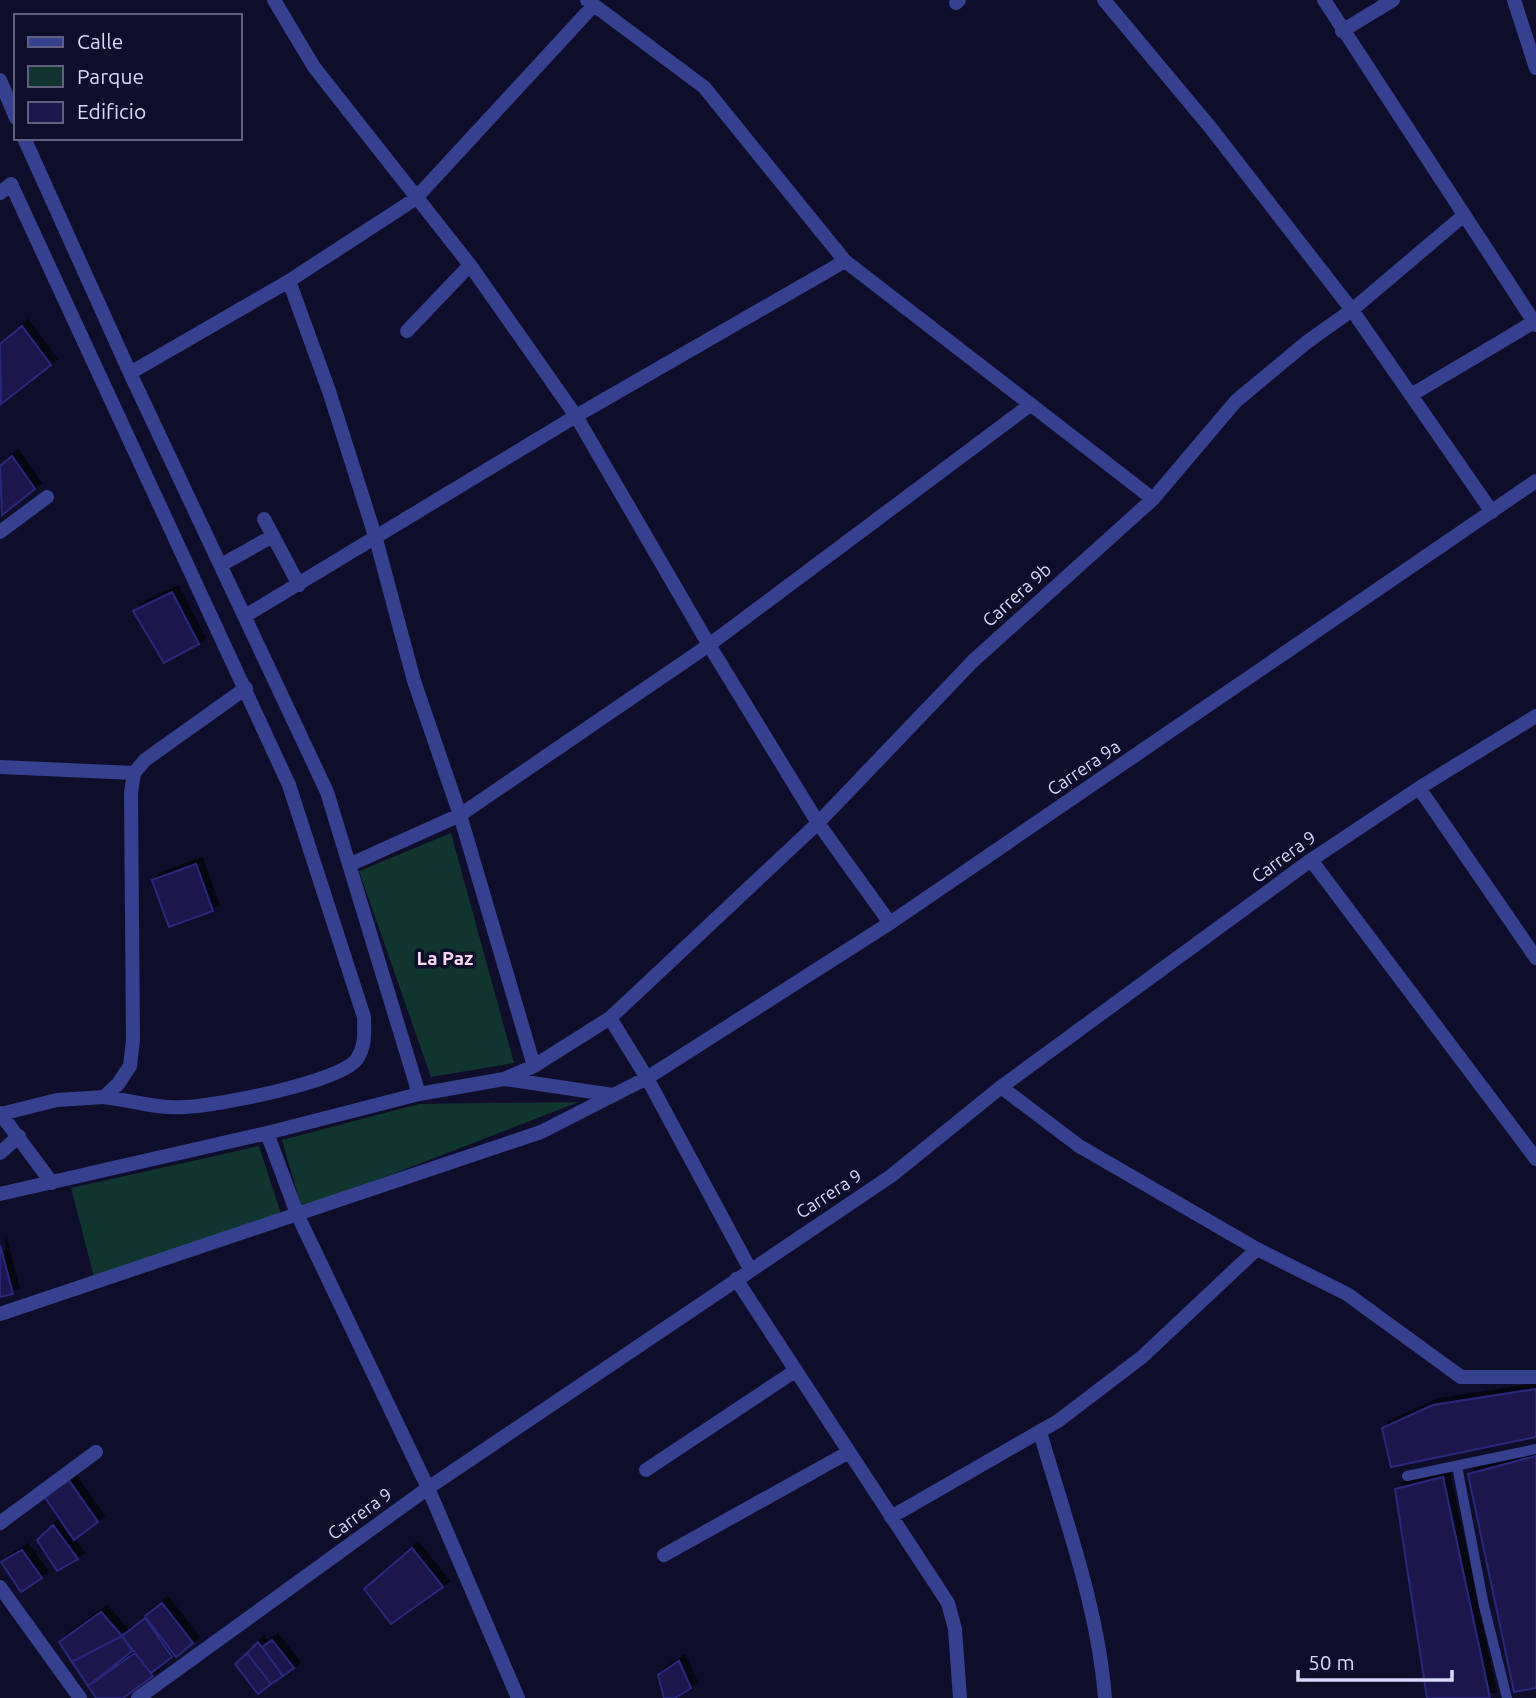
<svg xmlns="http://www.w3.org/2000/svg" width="1536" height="1698" font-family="Ubuntu,sans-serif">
<defs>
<filter id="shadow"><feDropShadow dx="6" dy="-6" stdDeviation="0" flood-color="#0009"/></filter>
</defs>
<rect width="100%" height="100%" fill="#0e0e2a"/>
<path fill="#10352e" d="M 451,833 L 514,1063 L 431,1077 L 359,871 Z
M 579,1102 L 302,1209 L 282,1140 L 419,1104 Z
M 259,1146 L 282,1217 L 94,1277 L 71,1188 Z"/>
<path fill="#1b184d" stroke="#2b287b" stroke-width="2" filter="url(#shadow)" d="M 22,326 L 51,365 L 1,404 L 0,344 Z
M 12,456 L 35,489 L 2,515 L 0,466 Z
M 172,592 L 199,644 L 164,663 L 133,611 Z
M 196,864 L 213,911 L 169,927 L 152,880 Z
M 0,1245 L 13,1294 L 0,1297 Z
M 1536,1389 L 1536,1437 L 1391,1467 L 1382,1428 L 1433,1405 Z
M 1536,1456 L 1536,1688 L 1514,1692 L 1468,1474 Z
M 1443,1477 L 1490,1698 L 1427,1698 L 1395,1489 Z
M 68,1479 L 98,1522 L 74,1540 L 44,1496 Z
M 53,1525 L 78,1559 L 57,1571 L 37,1540 Z
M 412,1548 L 443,1587 L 391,1624 L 364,1589 Z
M 22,1550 L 42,1578 L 21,1592 L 1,1562 Z
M 162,1603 L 193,1643 L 176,1657 L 145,1616 Z
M 101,1612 L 122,1636 L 72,1662 L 59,1642 Z
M 145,1618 L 172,1657 L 151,1673 L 122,1636 Z
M 122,1636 L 132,1651 L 88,1686 L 72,1662 Z
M 272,1640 L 294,1668 L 283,1676 L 262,1647 Z
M 258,1642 L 283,1676 L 271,1684 L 247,1653 Z
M 135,1653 L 153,1676 L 123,1698 L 96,1698 L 88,1686 Z
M 247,1653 L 271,1684 L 258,1694 L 235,1664 Z
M 679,1661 L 691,1688 L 675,1698 L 664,1698 L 658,1675 Z"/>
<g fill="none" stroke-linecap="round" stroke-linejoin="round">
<path stroke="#35408e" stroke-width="10" d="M 1457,1466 L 1484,1606 L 1507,1698
M 1407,1476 L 1536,1449"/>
<path stroke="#35408e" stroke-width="14" d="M 274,0 L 314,67 L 470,265 L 576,416 L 709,645 L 818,823 L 890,923
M 587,0 L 704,87 L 845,261 L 1153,499
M 1104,0 L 1210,127 L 1352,310 L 1492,512
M 1324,0 L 1536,325
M 1514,0 L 1536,68
M 956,3 L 959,0
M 1342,31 L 1393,0
M 0,80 L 16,118
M 24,138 L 130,373 L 327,792 L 419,1094
M 0,193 L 11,184 L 289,785 L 364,1017 C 364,1033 366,1045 357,1059 C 341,1082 216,1106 184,1107 C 158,1109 129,1100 104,1097
M 289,281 L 329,391 L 376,539 L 414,681 L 460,815 L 534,1066
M 407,331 L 470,265
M 130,373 L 289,281 L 415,199 L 594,5
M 1411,395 L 1534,322
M 264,519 L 299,585
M 0,532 L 47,497
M 221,565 L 273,536
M 245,616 L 576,416 L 845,261
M 0,767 L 134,773
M 1419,788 L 1536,958
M 1311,860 L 1536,1159
M 351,864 L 460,815 L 709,645 L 1030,405
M 610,1018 L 647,1078 L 750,1269
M 505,1079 L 613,1095
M 1001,1087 L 1079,1146 L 1257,1249 L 1347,1294 L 1461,1377 L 1536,1377
M 0,1113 L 52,1183
M 1,1114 L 57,1100 L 104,1097 L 118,1084 L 130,1066 L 133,1040 L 131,793 L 134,773 L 145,760 L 246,688
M 267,1133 L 298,1216 L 428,1488 L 518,1698
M 0,1153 L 19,1136
M 0,1194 L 267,1133 L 419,1094 L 504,1079 L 534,1066 L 610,1018 L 818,823 L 973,661 L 1153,499 L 1236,401 L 1307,342 L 1352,310 L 1463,216
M 736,1279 L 948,1603 L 955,1629 L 960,1698
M 0,1314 L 541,1132 L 647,1078 L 890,923 L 1536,481
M 1040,1432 C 1065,1519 1098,1607 1105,1698
M 646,1470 L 795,1371
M 891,1517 L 1058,1421 L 1142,1357 L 1257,1249
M 0,1523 L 96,1452
M 664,1555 L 849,1452
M 0,1587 L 80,1698
M 138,1698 L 428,1488 L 891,1176 L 1001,1087 L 1311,860 L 1419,788 L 1536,716"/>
</g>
<g text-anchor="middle" stroke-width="7" stroke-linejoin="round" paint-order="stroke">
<g font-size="18" fill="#d8d9ff" stroke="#0e0e2a">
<text transform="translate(1017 595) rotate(-42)" y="6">Carrera 9b</text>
<text transform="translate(1084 768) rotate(-34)" y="6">Carrera 9a</text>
<text transform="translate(1284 857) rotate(-36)" y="6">Carrera 9</text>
<text transform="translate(829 1194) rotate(-33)" y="6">Carrera 9</text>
<text transform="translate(360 1514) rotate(-36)" y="6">Carrera 9</text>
</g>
<g font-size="19" font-weight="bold" fill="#ffdaf7" stroke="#0e0e2a">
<text x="445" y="965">La Paz</text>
</g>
</g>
<rect x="14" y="14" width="228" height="126" fill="#0e0e2a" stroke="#5f5f7f" stroke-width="2"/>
<rect x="28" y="37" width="35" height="10" fill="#35408e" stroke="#5f5f7f" stroke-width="2"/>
<text x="77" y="49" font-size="21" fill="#d8d9ff">Calle</text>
<rect x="28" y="66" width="35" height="21" fill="#10352e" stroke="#5f5f7f" stroke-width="2"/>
<text x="77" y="84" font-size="21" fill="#d8d9ff">Parque</text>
<rect x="28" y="102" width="35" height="21" fill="#1b184d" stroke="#5f5f7f" stroke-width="2"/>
<text x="77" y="119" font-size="21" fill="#d8d9ff">Edificio</text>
<path d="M1298 1670v10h154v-10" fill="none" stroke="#d8d9ff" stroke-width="3.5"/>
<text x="1308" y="1670" font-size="21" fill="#d8d9ff" stroke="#0e0e2a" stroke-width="5" paint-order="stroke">50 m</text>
</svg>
